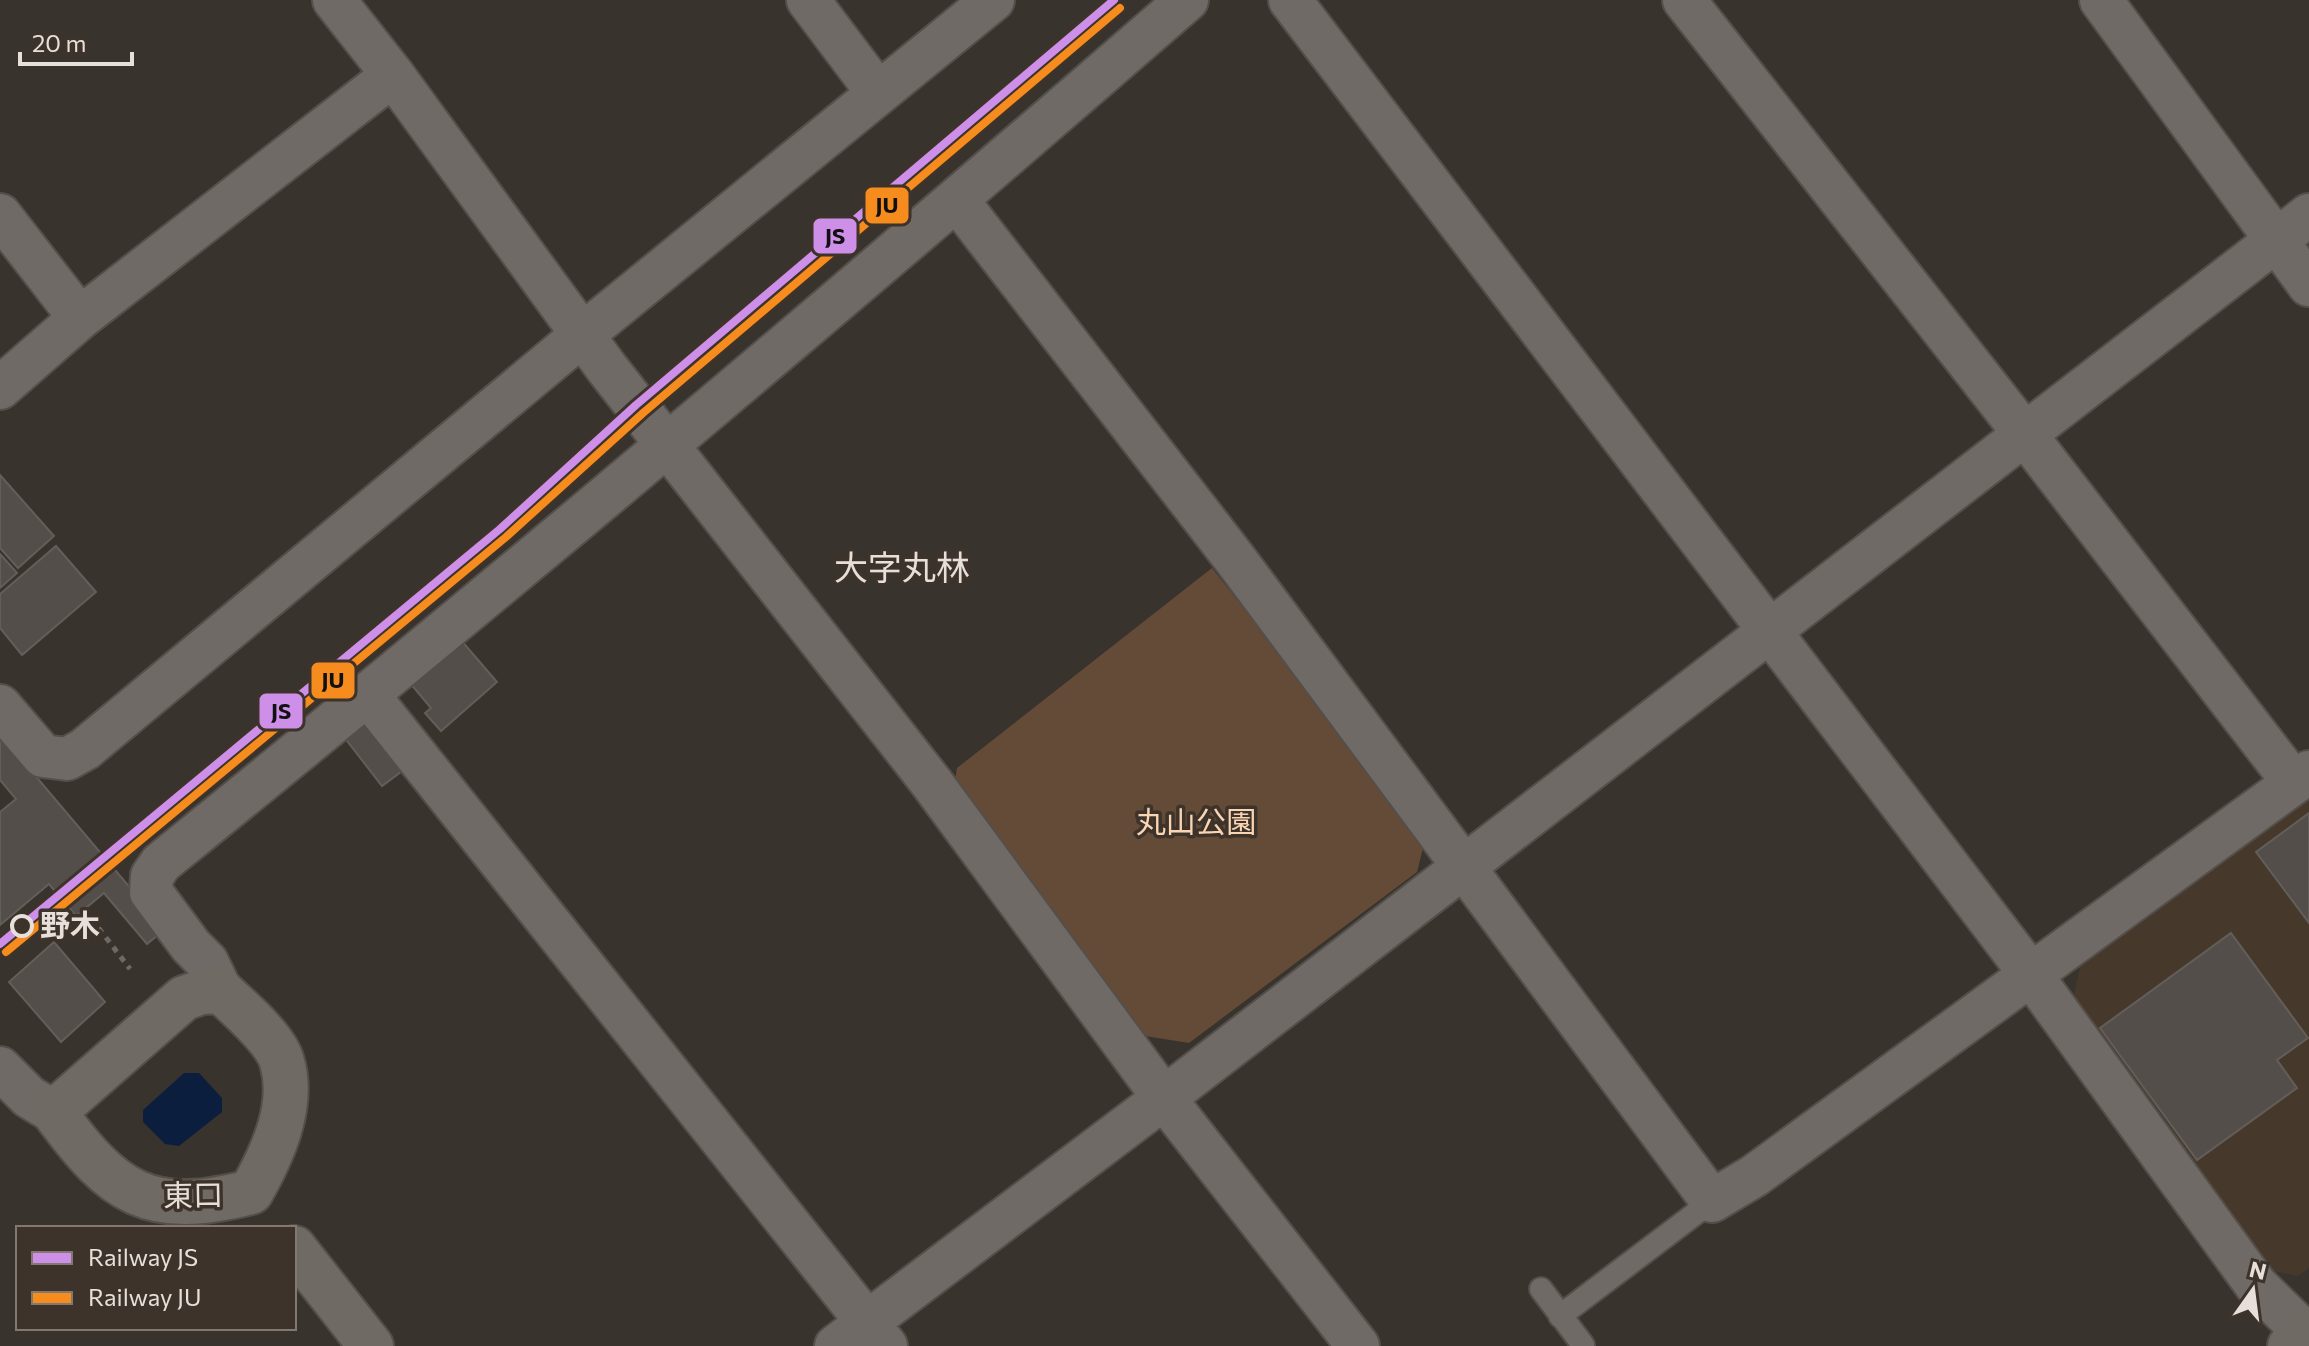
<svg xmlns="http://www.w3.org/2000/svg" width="2309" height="1346" font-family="Commissioner,'Noto Sans JP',sans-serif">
<rect width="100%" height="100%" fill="#39332e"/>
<path fill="#46392c" d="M 2309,792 L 2309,1268 L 2298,1276 L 2269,1270 L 2071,1009 L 2081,962 Z"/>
<path fill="#634b37" d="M 1212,568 L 1425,840 L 1417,872 L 1189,1043 L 1145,1036 L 954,787 L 957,768 Z"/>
<path fill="#0c1e3d" d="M 184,1073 L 199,1073 L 222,1098 L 222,1112 L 179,1146 L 165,1144 L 143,1122 L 143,1110 Z"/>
<path fill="#534e4a" stroke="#635e59" stroke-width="2" d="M 0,475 L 54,536 L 18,568 L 0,548 Z
M 56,546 L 96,592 L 22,655 L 0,628 L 0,594 Z
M 0,554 L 17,573 L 0,588 Z
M 460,639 L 497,682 L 441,731 L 425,713 L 431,708 L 410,683 Z
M 356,713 L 413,763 L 382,786 L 337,728 Z
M 0,734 L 165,929 L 147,944 L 104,893 L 76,916 L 49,884 L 0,925 L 0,812 L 16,799 L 0,780 Z
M 2309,813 L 2309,923 L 2256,852 Z
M 2231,933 L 2308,1038 L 2277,1060 L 2297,1088 L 2197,1160 L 2100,1028 Z
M 54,942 L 105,1002 L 61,1042 L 9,982 Z"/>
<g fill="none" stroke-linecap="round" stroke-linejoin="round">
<defs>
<path id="lane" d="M 1541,1289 L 1583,1345
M 1560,1316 L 1712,1201"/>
<path id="street" d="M 334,0 L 393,75 L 606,367 L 931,782 L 1164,1098 L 1358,1346
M 808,0 L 878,93
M 1290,0 L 2032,976 L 2256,1285 L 2306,1334 L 2309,1340
M 1684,0 L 2024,433 L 2294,783
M 2101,0 L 2309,285
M 957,200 L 1235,559 L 1712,1201 L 1754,1176 L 2309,772
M 0,215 L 80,318
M 0,388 L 80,318 L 393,75
M 368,695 L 886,1346
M 0,706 L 43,756 L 67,759 L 85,749 L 582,335 L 993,0
M 221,991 L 207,962 L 191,946 L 151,892 L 152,876 L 161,863 C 508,582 850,293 1187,0
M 0,1068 L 29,1097 L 54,1112
M 836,1346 L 1164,1098 L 2309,215"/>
<path id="secondary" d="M 221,991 C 239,1008 276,1039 282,1062 C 295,1106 272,1155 251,1192 C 148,1218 114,1194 54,1112 L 184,998 L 202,992 Z
M 294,1248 L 371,1346
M 2290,1346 L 2309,1332"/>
</defs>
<use href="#lane" stroke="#544f4a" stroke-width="26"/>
<use href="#street" stroke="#544f4a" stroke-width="46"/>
<use href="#secondary" stroke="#544f4a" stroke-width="48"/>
<path stroke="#6e6965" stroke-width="5" stroke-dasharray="6 6" stroke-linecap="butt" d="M 84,909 L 130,969"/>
<use href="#lane" stroke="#6f6a65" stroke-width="22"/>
<use href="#street" stroke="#6f6a65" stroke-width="42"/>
<use href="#secondary" stroke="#706a64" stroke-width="44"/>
<defs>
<path id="rail-1" d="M 0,944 L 500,529 L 636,405 L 1114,0"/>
<path id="rail-2" d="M 6,952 L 506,537 L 643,413 L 1120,8"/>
</defs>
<use href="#rail-1" stroke="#3d332a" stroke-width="14"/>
<use href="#rail-2" stroke="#3d332a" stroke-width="14"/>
<use href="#rail-1" stroke="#ce8fe9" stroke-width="8"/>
<use href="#rail-2" stroke="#f68b1e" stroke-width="8"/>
</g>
<circle fill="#3d332a" stroke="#e7e0da" stroke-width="4" cx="22" cy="926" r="10"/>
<g text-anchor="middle" stroke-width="7" stroke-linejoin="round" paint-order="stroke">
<g font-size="30" fill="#f9d5b3" stroke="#3d332a">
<text x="1196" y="833">丸山公園</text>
</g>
<g font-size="30" font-weight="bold" fill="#e7e0da" stroke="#3d332a" text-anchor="start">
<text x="40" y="936">野木</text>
</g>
<g font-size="30" fill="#e7e0da" stroke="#3d332a">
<text transform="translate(193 1196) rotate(-1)" y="10">東口</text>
</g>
<g font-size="34" fill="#e7e0da" stroke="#3d332a">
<text x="902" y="580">大字丸林</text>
</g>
</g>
<g stroke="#3d332a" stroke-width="3">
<rect x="864" y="186" width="46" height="39" rx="8" fill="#f68b1e"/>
<rect x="812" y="217" width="46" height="38" rx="8" fill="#ce8fe9"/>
<rect x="310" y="661" width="46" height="39" rx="8" fill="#f68b1e"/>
<rect x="258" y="692" width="46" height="38" rx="8" fill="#ce8fe9"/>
</g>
<g font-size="22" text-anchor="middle" font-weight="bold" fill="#111">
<text x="887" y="213">JU</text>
<text x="835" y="244">JS</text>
<text x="333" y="688">JU</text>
<text x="281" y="719">JS</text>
</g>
<rect x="16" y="1226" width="280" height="104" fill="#3d332a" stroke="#817870" stroke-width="2"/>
<rect x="32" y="1252" width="40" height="12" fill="#ce8fe9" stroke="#817870" stroke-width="2"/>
<text x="88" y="1266" font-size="24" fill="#e7e0da">Railway JS</text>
<rect x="32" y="1292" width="40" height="12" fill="#f68b1e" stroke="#817870" stroke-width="2"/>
<text x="88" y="1306" font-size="24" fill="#e7e0da">Railway JU</text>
<g transform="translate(2253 1290) rotate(14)" stroke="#3d332a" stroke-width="6" paint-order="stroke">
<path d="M0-6L14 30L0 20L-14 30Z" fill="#e7e0da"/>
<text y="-12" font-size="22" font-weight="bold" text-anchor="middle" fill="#e7e0da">N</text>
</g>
<path d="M20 52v12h112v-12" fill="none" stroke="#e7e0da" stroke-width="4"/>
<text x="32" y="52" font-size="24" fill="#e7e0da" stroke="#3d332a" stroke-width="6" paint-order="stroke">20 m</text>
</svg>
